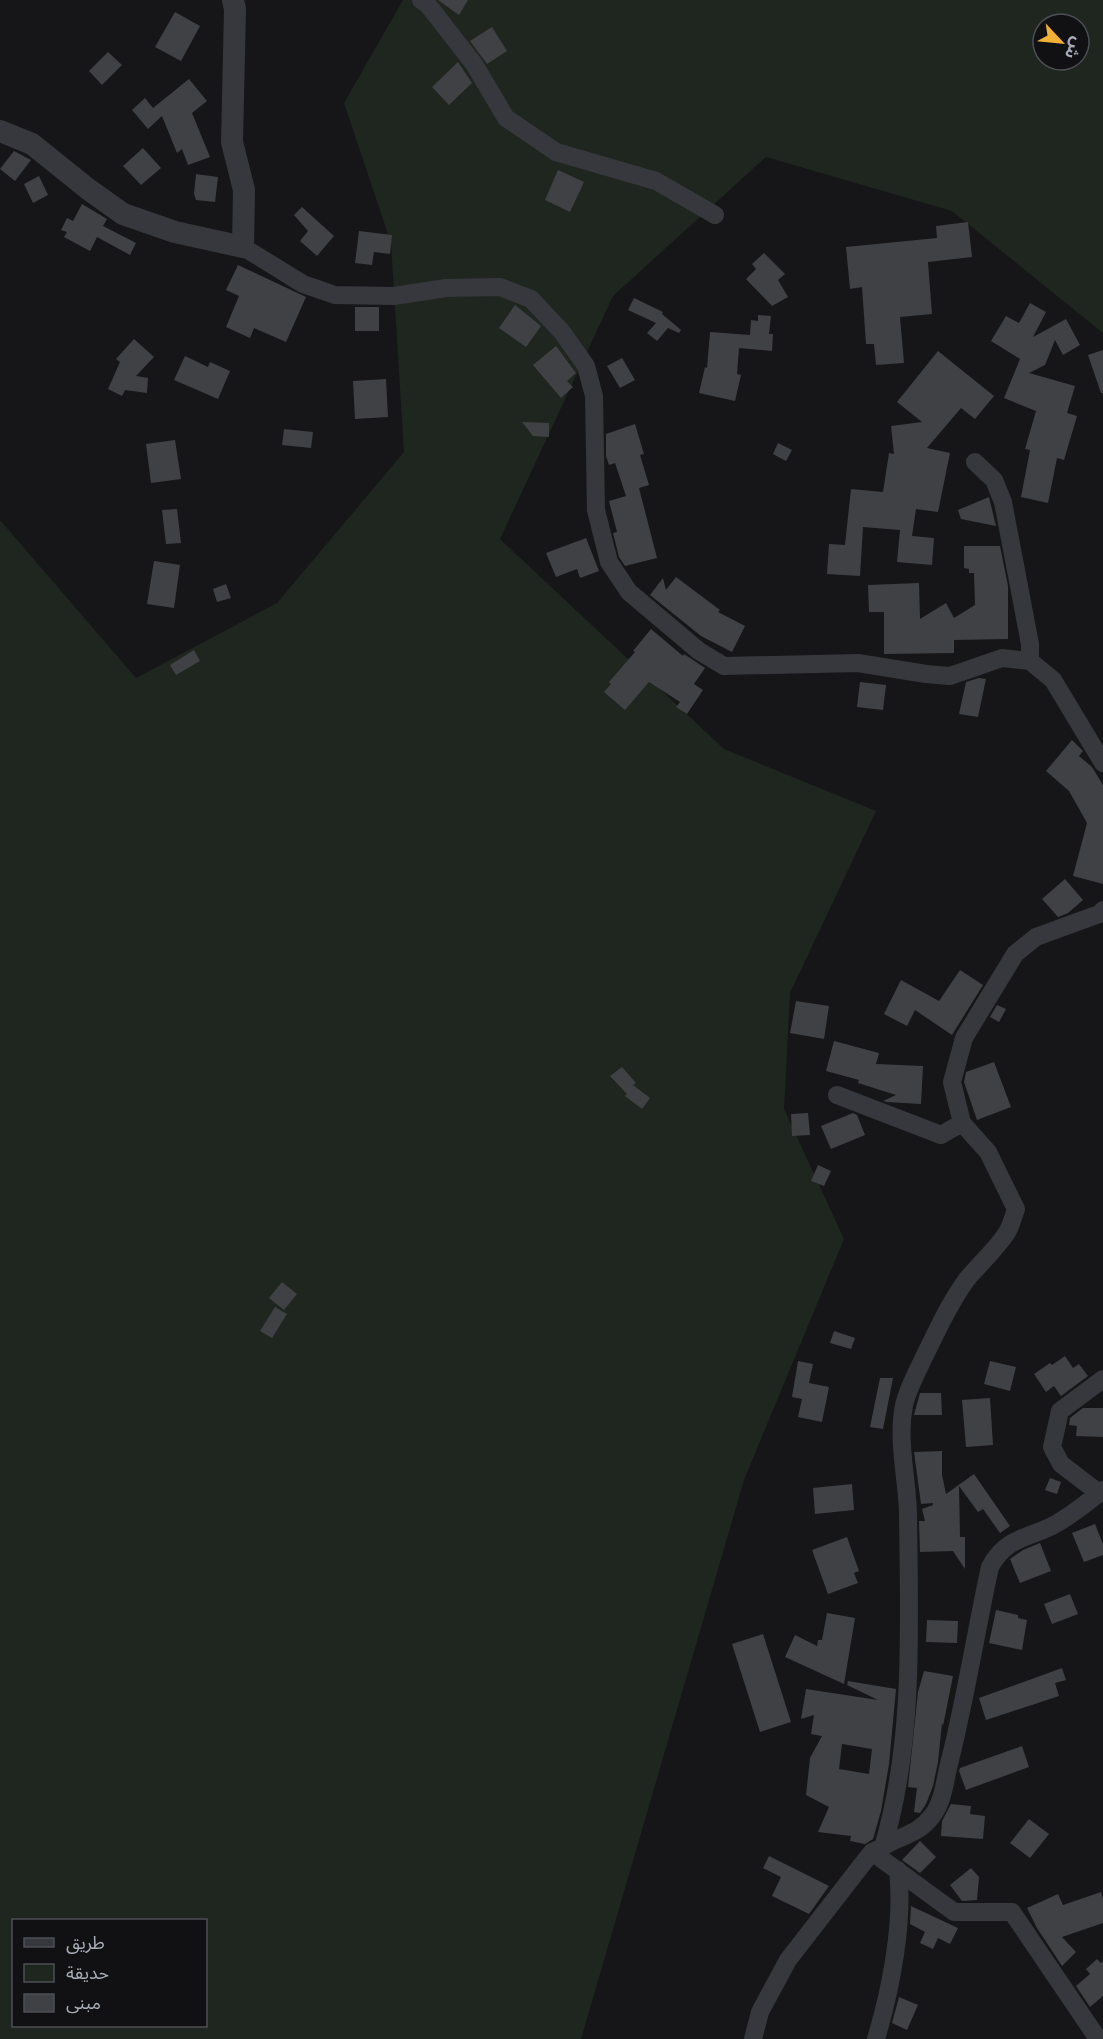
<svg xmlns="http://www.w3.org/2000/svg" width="1103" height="2039" font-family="'Golos Text','Noto Sans Arabic',sans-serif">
<rect width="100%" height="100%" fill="#161618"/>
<path fill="#1e261f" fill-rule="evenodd" d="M 403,0 L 1103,0 L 1103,333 L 952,211 L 766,157 L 613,296 L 500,539 L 724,749 L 876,811 L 790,993 L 784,1109 L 844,1239 L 744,1480 L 581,2039 L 0,2039 L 0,520 L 136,678 L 277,603 L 404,452 L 391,243 L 344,103 ZM 1043,24 L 1079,24 L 1079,60 L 1043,60 ZM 14,1920 L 206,1920 L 206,2026 L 14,2026 Z"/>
<path fill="#404145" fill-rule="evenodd" d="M 438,0 L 468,0 L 459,15 Z
M 175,12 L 200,26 L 181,61 L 155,47 Z
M 492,27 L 507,51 L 487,64 L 470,41 Z
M 108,52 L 122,65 L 102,85 L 89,71 Z
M 458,62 L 472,83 L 449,105 L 432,87 Z
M 189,79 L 207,101 L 192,113 L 210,157 L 188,165 L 182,149 L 177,153 L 162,116 L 148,129 L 132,110 L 145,98 L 153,108 Z
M 143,148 L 161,168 L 141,185 L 123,166 Z
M 14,151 L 31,160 L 15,181 L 0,169 Z
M 558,170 L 584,182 L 570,212 L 545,200 Z
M 196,174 L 218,177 L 215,202 L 196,200 L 194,194 Z
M 39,176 L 48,195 L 33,203 L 24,184 Z
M 82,204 L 107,219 L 103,226 L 136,243 L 130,255 L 97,237 L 90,251 L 64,237 L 67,232 L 61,230 L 67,218 L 73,221 Z
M 302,207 L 334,236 L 317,256 L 300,241 L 308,231 L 294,215 Z
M 968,222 L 972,257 L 928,262 L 932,314 L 900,317 L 904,363 L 876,365 L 874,344 L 866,344 L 862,287 L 850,289 L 846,247 L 937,238 L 936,226 Z
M 359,231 L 392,235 L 390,254 L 374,252 L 372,265 L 355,263 Z
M 764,253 L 785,274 L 778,280 L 788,297 L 772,306 L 746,279 L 756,269 L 752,264 Z
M 238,265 L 306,297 L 286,342 L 254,328 L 250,338 L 226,327 L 239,296 L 226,290 Z
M 634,298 L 663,312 L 662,314 L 681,330 L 679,333 L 668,328 L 657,341 L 647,333 L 656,323 L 628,310 Z
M 1030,303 L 1046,312 L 1033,337 L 1066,319 L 1080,345 L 1063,355 L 1055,340 L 1045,365 L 1029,373 L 1075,386 L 1067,413 L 1077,416 L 1064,460 L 1057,458 L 1048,503 L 1021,497 L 1030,450 L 1025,449 L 1036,411 L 1004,398 L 1020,359 L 991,341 L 1006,316 L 1019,323 Z
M 515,305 L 541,326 L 526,347 L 499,328 Z
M 355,307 L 379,307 L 379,331 L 355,331 Z
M 758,315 L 771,316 L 769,334 L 773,334 L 772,351 L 739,348 L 737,374 L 741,375 L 735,401 L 699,393 L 705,367 L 707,368 L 710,332 L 750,335 L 751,320 L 758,321 Z
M 134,339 L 154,357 L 136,376 L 148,378 L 147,393 L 125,390 L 122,396 L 108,389 L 120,362 L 116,359 Z
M 556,346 L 576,373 L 567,381 L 573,387 L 561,398 L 533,365 Z
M 1103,350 L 1103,393 L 1101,393 L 1088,355 Z
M 938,351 L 994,396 L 975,419 L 961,408 L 927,448 L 950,453 L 938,512 L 916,509 L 912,536 L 934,538 L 932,565 L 897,562 L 900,530 L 863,527 L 860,576 L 827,574 L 829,544 L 845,545 L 851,489 L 883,492 L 889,453 L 894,454 L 891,426 L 922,422 L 897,402 Z
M 185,356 L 208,367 L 210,362 L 230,371 L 218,399 L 174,380 Z
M 622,358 L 635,380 L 620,388 L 607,366 Z
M 386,379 L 388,417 L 355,419 L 353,381 Z
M 522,422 L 549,423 L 549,437 L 533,436 Z
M 635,424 L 644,454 L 640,455 L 649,485 L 639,488 L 657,558 L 625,566 L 619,557 L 613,533 L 617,532 L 609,501 L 626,496 L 615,463 L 609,465 L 606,456 L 606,434 Z
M 284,429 L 313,432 L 311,448 L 282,445 Z
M 175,440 L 181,479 L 151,483 L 146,444 Z
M 778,443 L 792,450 L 786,461 L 773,454 Z
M 989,497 L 996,526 L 961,519 L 958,510 Z
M 177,509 L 181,543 L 166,544 L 162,510 Z
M 586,538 L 599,571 L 580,578 L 577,569 L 556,577 L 546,553 Z
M 964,546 L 1000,546 L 1008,586 L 1008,639 L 954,640 L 954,653 L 884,654 L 884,612 L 869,612 L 868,585 L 919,583 L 920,619 L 946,603 L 954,618 L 975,605 L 974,573 L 969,573 L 969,569 L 964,568 Z
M 154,561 L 180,565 L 174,608 L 147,604 Z
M 676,577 L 720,610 L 718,612 L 745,626 L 732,652 L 701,636 L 650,595 L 663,578 L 666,590 Z
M 226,584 L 231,598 L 217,602 L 213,589 Z
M 651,629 L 683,656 L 684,654 L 705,668 L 694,684 L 703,690 L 687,714 L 676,707 L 680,702 L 649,682 L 625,710 L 604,692 L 611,684 L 609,682 L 635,652 L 633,651 Z
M 194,650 L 200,661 L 176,675 L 170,665 Z
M 979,678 L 986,679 L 978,717 L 959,714 L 966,682 Z
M 860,682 L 886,685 L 883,710 L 857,707 Z
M 1072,740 L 1083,751 L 1079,756 L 1092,767 L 1103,785 L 1103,884 L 1073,876 L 1087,823 L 1069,791 L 1046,771 Z
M 1065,879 L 1083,900 L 1068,913 L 1058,917 L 1042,899 Z
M 960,970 L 983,985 L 952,1035 L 915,1010 L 907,1026 L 884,1014 L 901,980 L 939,1001 Z
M 796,1001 L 829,1006 L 824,1039 L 790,1033 Z
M 997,1005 L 1006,1009 L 999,1022 L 990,1017 Z
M 834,1041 L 879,1053 L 876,1064 L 923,1066 L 921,1104 L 887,1102 L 883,1101 L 896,1095 L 858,1083 L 859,1080 L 826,1071 Z
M 994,1062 L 1011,1107 L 977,1120 L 964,1082 L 966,1072 Z
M 622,1067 L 636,1083 L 633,1085 L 650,1098 L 642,1109 L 625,1096 L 627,1094 L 610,1076 Z
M 808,1113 L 810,1135 L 792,1136 L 791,1114 Z
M 853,1113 L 857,1115 L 865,1135 L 831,1149 L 821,1126 Z
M 818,1165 L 831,1171 L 824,1186 L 811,1181 Z
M 282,1282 L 297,1294 L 284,1310 L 269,1298 Z
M 275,1307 L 287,1314 L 272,1338 L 260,1331 Z
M 834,1331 L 855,1338 L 851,1349 L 830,1343 Z
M 1065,1356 L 1073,1368 L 1079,1364 L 1088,1376 L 1061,1396 L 1054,1386 L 1046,1392 L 1034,1374 L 1050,1363 L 1052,1365 Z
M 798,1361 L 813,1364 L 809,1383 L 829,1387 L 822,1422 L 798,1417 L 802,1399 L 792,1397 Z
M 990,1361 L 1016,1367 L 1010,1391 L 984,1384 Z
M 880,1378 L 893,1378 L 883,1429 L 870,1427 Z
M 920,1393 L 941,1393 L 942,1415 L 914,1415 Z
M 990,1398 L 993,1445 L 966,1447 L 962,1400 Z
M 1083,1408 L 1103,1408 L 1103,1437 L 1076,1436 L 1077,1426 L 1069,1425 L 1070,1418 Z
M 942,1451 L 942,1475 L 946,1494 L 974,1474 L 1010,1526 L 1000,1533 L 983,1509 L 978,1512 L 959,1486 L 960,1537 L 965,1537 L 965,1569 L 953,1551 L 920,1552 L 919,1521 L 925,1521 L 922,1509 L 933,1505 L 933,1503 L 921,1504 L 914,1452 Z
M 1050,1478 L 1061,1482 L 1057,1494 L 1045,1490 Z
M 852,1484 L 854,1510 L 815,1514 L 813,1488 Z
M 1095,1524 L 1103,1544 L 1103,1555 L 1084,1562 L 1072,1533 Z
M 847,1537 L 859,1571 L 854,1573 L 858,1583 L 828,1594 L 812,1550 Z
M 1040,1543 L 1051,1571 L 1020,1583 L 1010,1559 L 1023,1550 Z
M 1070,1594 L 1078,1614 L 1052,1624 L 1044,1604 Z
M 996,1610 L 1018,1615 L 1018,1618 L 1027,1620 L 1022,1650 L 989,1643 Z
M 827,1613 L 855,1618 L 844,1684 L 785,1657 L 795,1635 L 817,1646 L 818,1640 L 822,1640 Z
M 927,1620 L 958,1621 L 957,1643 L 926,1642 Z
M 763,1634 L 791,1722 L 760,1732 L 732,1644 Z
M 1062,1668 L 1066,1680 L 1055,1683 L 1059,1696 L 986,1720 L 979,1698 Z
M 924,1671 L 953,1676 L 943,1726 L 942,1723 L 938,1762 L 933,1786 L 926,1804 L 920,1813 L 914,1812 L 917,1788 L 908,1787 L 918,1692 Z
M 848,1681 L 896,1689 L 889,1764 L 881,1811 L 873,1839 L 865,1844 L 850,1841 L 851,1836 L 818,1832 L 829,1807 L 806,1795 L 810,1758 L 822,1736 L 811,1734 L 814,1715 L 801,1719 L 806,1689 L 878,1700 L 847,1685 ZM 842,1744 L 872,1749 L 869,1774 L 839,1769 Z
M 1022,1746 L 1029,1767 L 966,1790 L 959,1771 L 960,1768 Z
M 951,1804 L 971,1806 L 970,1814 L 985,1816 L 983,1839 L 941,1836 L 942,1821 Z
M 1029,1819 L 1049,1834 L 1030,1858 L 1010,1843 Z
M 920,1841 L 936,1857 L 920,1873 L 902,1860 Z
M 769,1856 L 829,1886 L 809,1914 L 772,1896 L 781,1877 L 763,1868 Z
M 971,1868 L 979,1877 L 977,1900 L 962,1901 L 950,1885 Z
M 1101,1892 L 1103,1899 L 1103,1923 L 1062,1937 L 1076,1952 L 1062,1966 L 1037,1928 L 1027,1908 L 1058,1894 L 1063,1905 Z
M 911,1906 L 958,1928 L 950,1944 L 938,1938 L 933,1949 L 920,1943 L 925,1932 L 910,1924 Z
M 1097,1959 L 1101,1963 L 1103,1961 L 1103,1996 L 1090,2007 L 1076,1986 L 1090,1974 L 1086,1969 Z
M 899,1997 L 918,2005 L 907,2030 L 892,2023 Z"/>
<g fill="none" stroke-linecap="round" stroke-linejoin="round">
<path stroke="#37383d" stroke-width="18" d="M 421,0 L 428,5 L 474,64 L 506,118 L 556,152 L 656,181 L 715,215
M 243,247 L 303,284 L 335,295 L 394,296 L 446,288 L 500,287 L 531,299 L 562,332 L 586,366 L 594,396 L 596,510 L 609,562 L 629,592 L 699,651 L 724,666 L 858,663 L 926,674 L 950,676 L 1002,658 L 1030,661 L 1053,680 L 1103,763
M 975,462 L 994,480 L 1003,502 L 1030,644 L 1030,661
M 837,1095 L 941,1135 L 962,1123
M 1099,1493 L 1061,1464 L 1052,1447 L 1060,1411 L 1103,1379
M 883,1847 C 900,1835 917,1836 932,1816 C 944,1801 945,1778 950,1760 C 966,1696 976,1631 990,1567 C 1006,1537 1027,1539 1054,1525 C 1072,1515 1087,1503 1103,1490
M 872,1852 L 954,1912 L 1012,1912 L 1098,2039
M 753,2039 L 760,2012 L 788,1960 L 864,1862 L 872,1852 L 883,1847 C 915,1740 909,1624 908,1513 C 907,1477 897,1441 904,1405 C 908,1388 918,1370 925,1355 C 938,1329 950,1302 967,1279 C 980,1264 995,1250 1006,1234 C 1011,1227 1013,1217 1016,1209 L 988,1152 L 962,1123 L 952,1082 L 964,1038 L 1015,954 L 1036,937 L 1099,914 L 1103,910
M 876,2039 C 891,1989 904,1922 898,1870"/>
<path stroke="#37383d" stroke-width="22" d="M 0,131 L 32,144 L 88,189 L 123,214 L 175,232 L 243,247 L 244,190 L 232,142 L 235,9 L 233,0"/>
</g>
<rect x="12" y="1919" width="195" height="108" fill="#111113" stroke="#4d4f55" stroke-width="1.5"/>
<rect x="24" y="1938" width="30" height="9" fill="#37383d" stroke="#4d4f55" stroke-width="1.5"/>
<text x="66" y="1949" font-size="18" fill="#a8adb8">طريق</text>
<rect x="24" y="1964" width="30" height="18" fill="#1e261f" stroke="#4d4f55" stroke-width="1.5"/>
<text x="66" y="1979" font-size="18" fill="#a8adb8">حديقة</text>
<rect x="24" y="1994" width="30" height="18" fill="#404145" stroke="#4d4f55" stroke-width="1.5"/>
<text x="66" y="2009" font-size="18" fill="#a8adb8">مبنى</text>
<g transform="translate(1061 42) rotate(116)"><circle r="28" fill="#111113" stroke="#4d4f55" stroke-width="1.5"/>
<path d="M0-4.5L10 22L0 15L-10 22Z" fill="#f2b134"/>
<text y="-9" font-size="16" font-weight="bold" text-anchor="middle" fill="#a8adb8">ش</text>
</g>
</svg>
